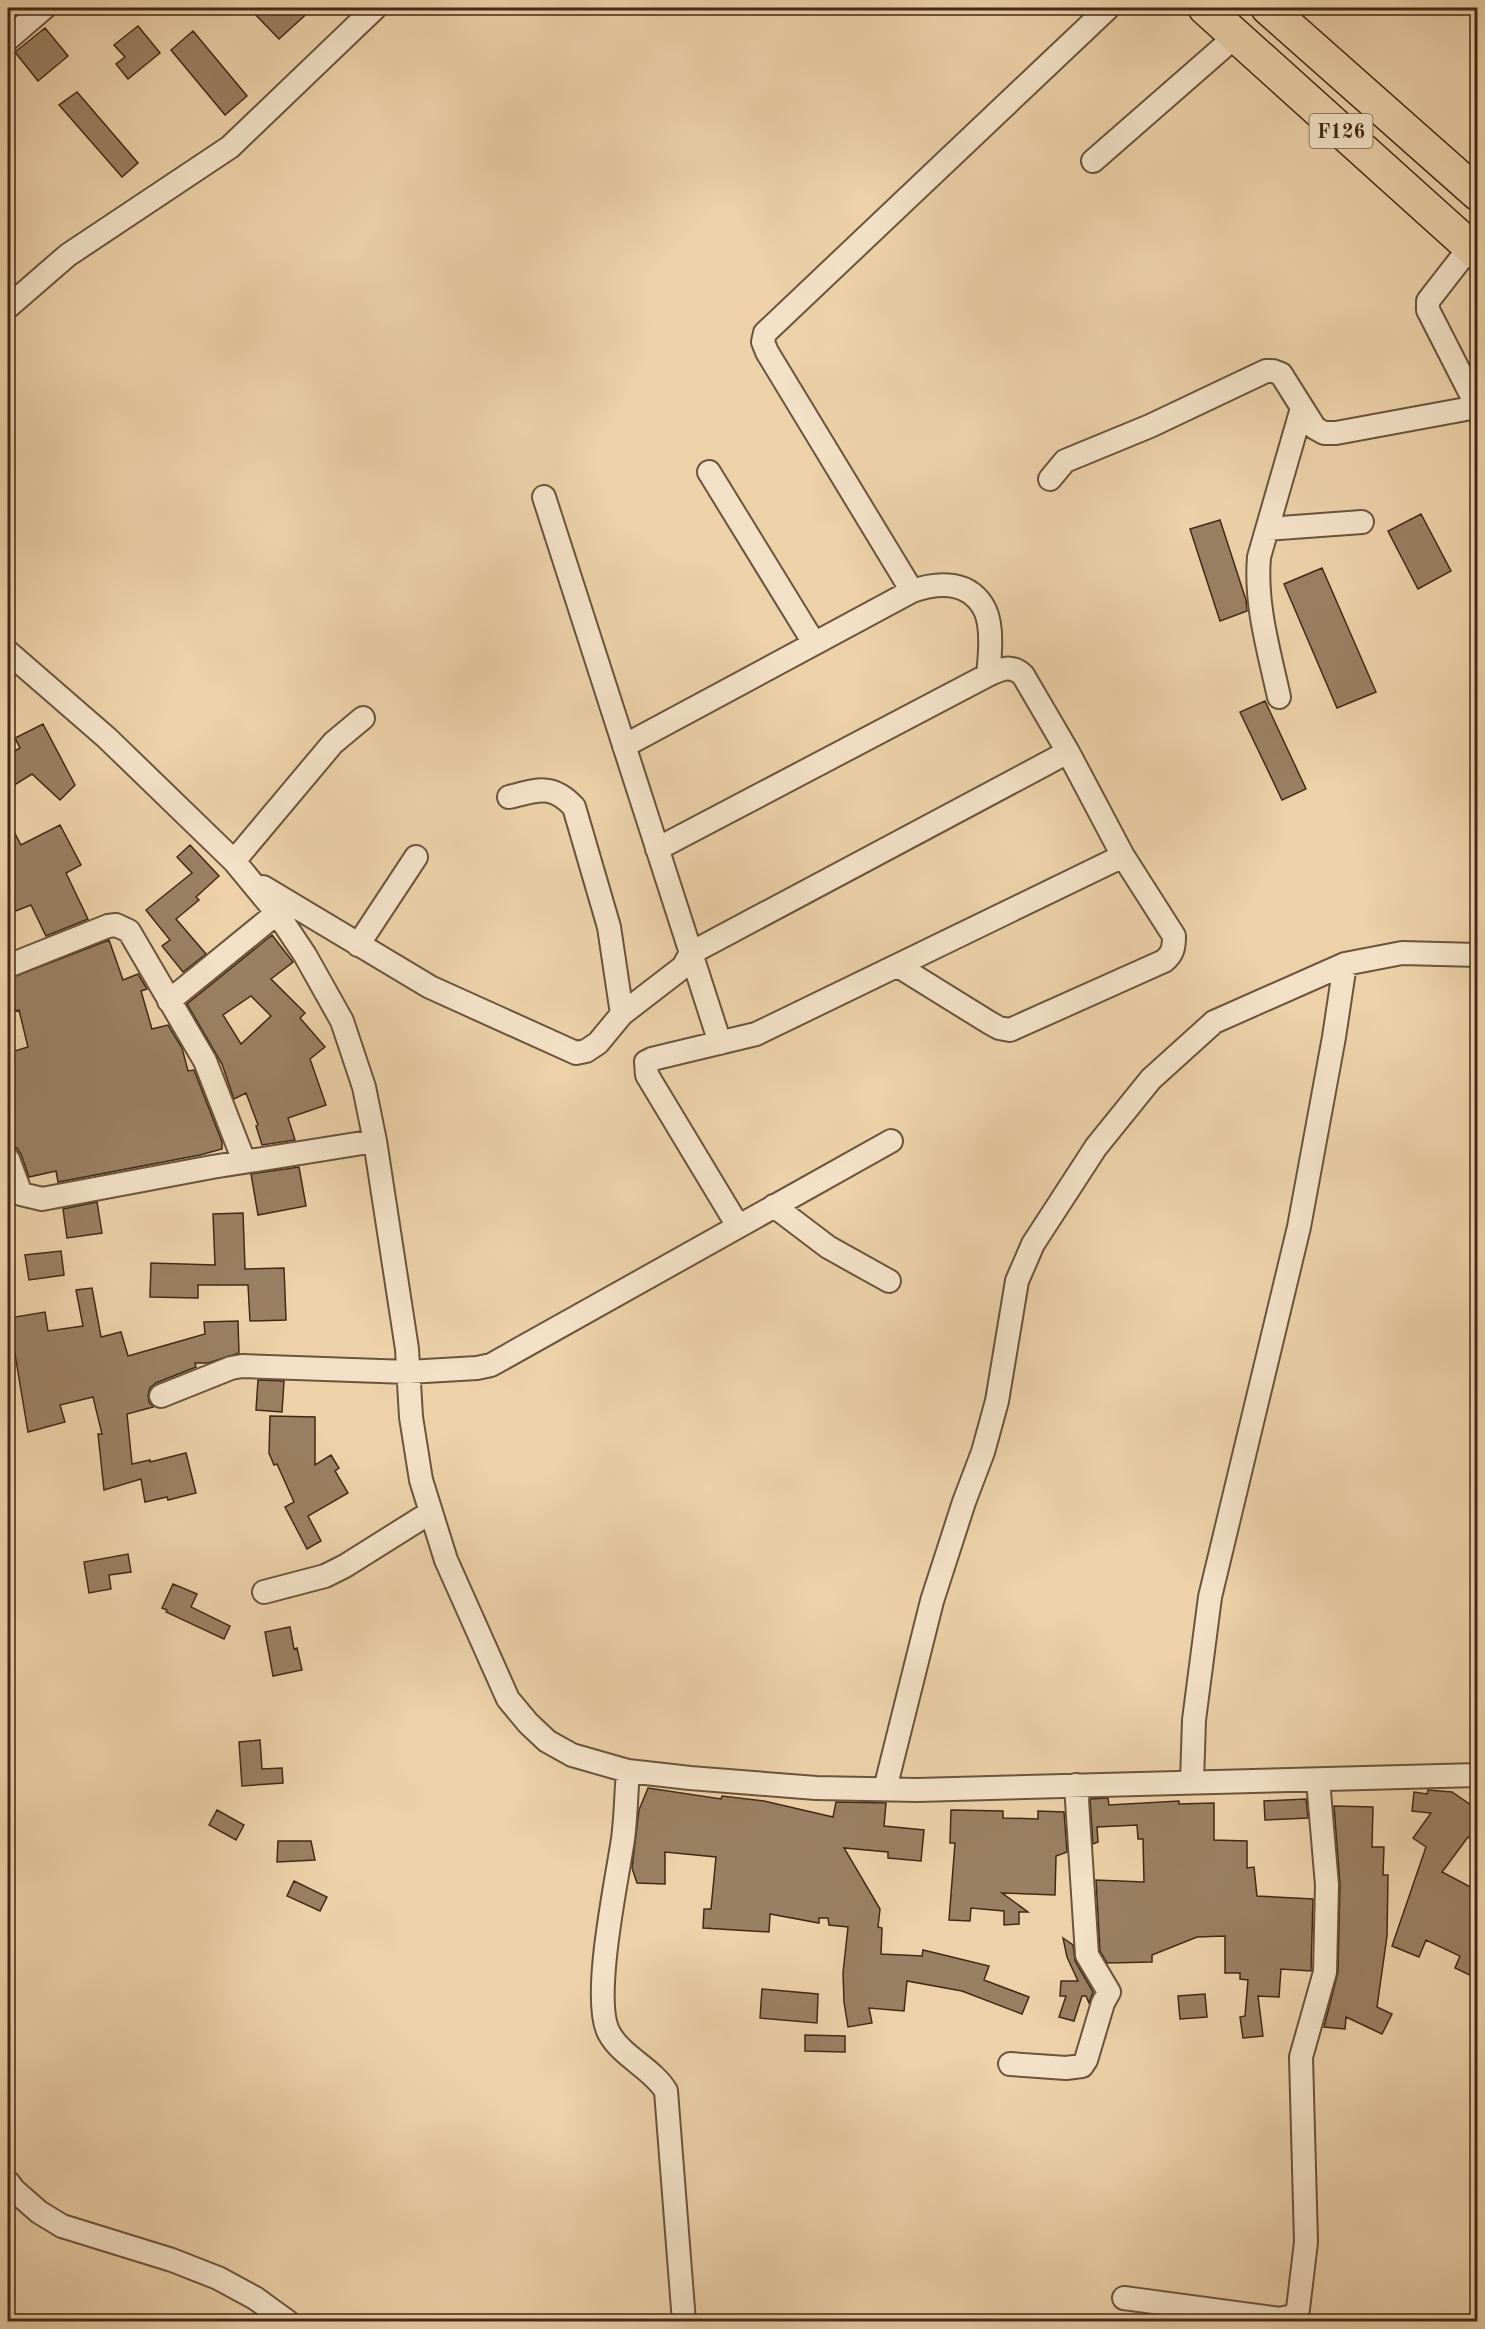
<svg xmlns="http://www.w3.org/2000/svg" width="1485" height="2329" font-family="'Old Standard TT',serif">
<rect width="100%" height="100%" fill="#ecd1a9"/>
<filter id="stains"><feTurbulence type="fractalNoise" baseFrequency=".00333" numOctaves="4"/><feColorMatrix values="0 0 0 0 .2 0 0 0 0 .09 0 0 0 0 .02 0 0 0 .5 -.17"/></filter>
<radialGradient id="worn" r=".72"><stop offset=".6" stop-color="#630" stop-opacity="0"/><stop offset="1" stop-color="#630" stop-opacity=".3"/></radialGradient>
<path fill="#9a8063" stroke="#422917" stroke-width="1.5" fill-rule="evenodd" d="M 249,8 L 313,8 L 279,39 Z
M 138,26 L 160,53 L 128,79 L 116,64 L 125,57 L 114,45 Z
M 45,28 L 68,56 L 38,81 L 15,52 Z
M 193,31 L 247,96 L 225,115 L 171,50 Z
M 77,92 L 138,163 L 122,177 L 59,105 Z
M 1421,514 L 1451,571 L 1418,589 L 1388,531 Z
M 1220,520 L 1246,600 L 1247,611 L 1220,621 L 1190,529 Z
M 1322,568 L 1376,692 L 1337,708 L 1284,584 Z
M 1265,701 L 1306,789 L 1282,800 L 1240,712 Z
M 43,724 L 75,785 L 60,800 L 32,774 L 8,789 L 8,755 L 20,748 L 15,738 Z
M 8,820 L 21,845 L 60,825 L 81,865 L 66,873 L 88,919 L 46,936 L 31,905 L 8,914 Z
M 190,845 L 219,876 L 196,897 L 199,900 L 176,919 L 206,954 L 183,972 L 162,946 L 170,940 L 146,910 L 192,873 L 177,857 Z
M 272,935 L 293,962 L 271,979 L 305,1013 L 300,1018 L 325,1047 L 310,1059 L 326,1105 L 288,1118 L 295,1140 L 262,1145 L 256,1126 L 258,1125 L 246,1093 L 234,1099 L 222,1064 L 187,1004 ZM 251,996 L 271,1016 L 241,1044 L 223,1015 Z
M 109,940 L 123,980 L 138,974 L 147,989 L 141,991 L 152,1029 L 168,1025 L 182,1048 L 188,1071 L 194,1070 L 222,1142 L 222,1149 L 200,1155 L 58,1182 L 56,1171 L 29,1177 L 21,1154 L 17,1148 L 15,1148 L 8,1126 L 8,1053 L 28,1047 L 19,1010 L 16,1011 L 8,990 L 8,979 Z
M 299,1167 L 306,1206 L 258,1215 L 251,1174 Z
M 97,1202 L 102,1233 L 67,1238 L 63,1209 Z
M 243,1213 L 245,1269 L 284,1268 L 286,1320 L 250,1321 L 248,1285 L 198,1285 L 198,1298 L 150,1297 L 151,1263 L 215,1265 L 213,1214 Z
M 61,1251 L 64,1275 L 29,1280 L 25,1255 Z
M 92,1288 L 101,1337 L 121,1332 L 128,1356 L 205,1334 L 204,1322 L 238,1321 L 239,1353 L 208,1363 L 195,1363 L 196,1367 L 156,1383 L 150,1388 L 148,1395 L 149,1402 L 153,1407 L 127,1414 L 132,1464 L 150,1460 L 150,1462 L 186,1453 L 196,1493 L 168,1500 L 167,1497 L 145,1502 L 141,1479 L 104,1490 L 98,1434 L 102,1434 L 93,1397 L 60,1405 L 65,1422 L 28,1432 L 9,1318 L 45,1312 L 48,1331 L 83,1326 L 76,1290 Z
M 258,1380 L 284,1381 L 282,1412 L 256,1410 Z
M 270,1416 L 315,1417 L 315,1465 L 331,1455 L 339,1468 L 335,1471 L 348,1493 L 308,1516 L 321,1541 L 307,1549 L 285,1507 L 294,1502 L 277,1464 L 274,1465 L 269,1453 Z
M 128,1554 L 131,1572 L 109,1575 L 111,1589 L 89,1593 L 84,1562 Z
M 173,1584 L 197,1594 L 191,1607 L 230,1626 L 224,1639 L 166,1612 L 167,1610 L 162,1608 Z
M 290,1627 L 294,1649 L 297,1648 L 302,1670 L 273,1676 L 265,1632 Z
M 260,1740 L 262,1769 L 282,1768 L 283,1783 L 242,1786 L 239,1742 Z
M 648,1788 L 721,1799 L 722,1796 L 764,1801 L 833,1817 L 836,1802 L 886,1803 L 884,1826 L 924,1830 L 921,1861 L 888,1858 L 888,1852 L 844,1848 L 880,1909 L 878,1927 L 882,1928 L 881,1954 L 922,1956 L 923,1950 L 989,1966 L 984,1980 L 1029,1997 L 1022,2014 L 962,1991 L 907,1981 L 904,2011 L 869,2008 L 872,2023 L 848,2027 L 844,2002 L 843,1973 L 848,1927 L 829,1925 L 828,1918 L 819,1918 L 819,1923 L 770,1914 L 769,1932 L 703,1928 L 704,1909 L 711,1909 L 716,1857 L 665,1852 L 665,1884 L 637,1883 L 632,1868 L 639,1810 Z
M 1428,1790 L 1452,1792 L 1478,1810 L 1478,1844 L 1468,1837 L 1442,1872 L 1478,1891 L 1478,1979 L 1455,1968 L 1460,1956 L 1426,1940 L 1419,1957 L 1392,1946 L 1426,1847 L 1413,1838 L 1431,1813 L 1412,1811 L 1414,1792 L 1427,1794 Z
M 1108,1798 L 1109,1805 L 1179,1801 L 1179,1804 L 1214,1803 L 1214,1840 L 1247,1841 L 1247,1868 L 1254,1867 L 1257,1896 L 1313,1899 L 1311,1971 L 1281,1969 L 1279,1997 L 1258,1996 L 1263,2036 L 1243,2038 L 1240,2017 L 1245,2016 L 1248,1980 L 1240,1979 L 1240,1973 L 1225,1973 L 1225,1936 L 1197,1937 L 1152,1955 L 1152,1962 L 1107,1963 L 1100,1951 L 1096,1880 L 1144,1882 L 1143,1839 L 1138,1839 L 1137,1825 L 1097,1827 L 1098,1842 L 1093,1844 L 1090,1799 Z
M 1306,1799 L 1308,1818 L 1265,1820 L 1264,1801 Z
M 1334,1806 L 1373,1807 L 1372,1847 L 1384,1847 L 1383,1875 L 1388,1875 L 1387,1936 L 1377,2007 L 1392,2014 L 1382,2034 L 1346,2017 L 1345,2029 L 1324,2027 L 1338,1972 L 1340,1884 Z
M 217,1810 L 244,1825 L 236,1840 L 209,1825 Z
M 951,1810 L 1003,1811 L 1003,1818 L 1038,1819 L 1038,1811 L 1064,1812 L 1067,1852 L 1056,1856 L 1055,1895 L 1002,1893 L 1028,1912 L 1019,1912 L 1019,1924 L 1004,1925 L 1004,1911 L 971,1908 L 970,1921 L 949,1920 L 955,1843 L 950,1843 Z
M 278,1841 L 311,1841 L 315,1860 L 277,1862 Z
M 294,1881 L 327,1897 L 320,1911 L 287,1896 Z
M 1063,1938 L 1073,1945 L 1075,1961 L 1093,1992 L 1089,2003 L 1086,1996 L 1082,1996 L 1074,2021 L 1059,2017 L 1066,1996 L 1060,1996 L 1061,1981 L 1078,1981 L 1067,1957 Z
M 762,1989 L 818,1994 L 817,2023 L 760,2018 Z
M 1205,1994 L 1207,2017 L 1180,2019 L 1178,1996 Z
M 805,2035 L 845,2036 L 845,2052 L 805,2051 Z"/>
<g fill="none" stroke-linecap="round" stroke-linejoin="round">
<defs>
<path id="street" d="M 8,39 L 44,8
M 1093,161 L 1236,36
M 1470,247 L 1428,301 L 1428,310 L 1478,408
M 8,307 L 68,255 L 230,147 L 375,8
M 709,472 L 814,643
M 1050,479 L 1065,461 L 1150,426 L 1266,371 L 1273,371 L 1281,374 L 1315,428 L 1324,433 L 1336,433 L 1477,407
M 544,497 L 720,1043
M 1267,529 L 1362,522
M 912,591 L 767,352 L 763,342 L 765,333 L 1108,8
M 8,652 L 107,738 L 234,861 L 277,913 L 305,955 L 342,1021 L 364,1087 L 375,1141 L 407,1349 L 411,1417 L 421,1480 L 446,1560 L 508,1699 L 528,1723 L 547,1741 L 572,1755 L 628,1771 L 690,1778 L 816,1788 L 917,1790 L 1478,1775
M 1279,697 C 1269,651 1255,605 1259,557 L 1302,408
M 624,746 L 912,591 C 938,582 970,580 985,610 C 993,627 990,656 988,675
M 509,797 C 537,790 552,783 574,807 L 609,927 L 622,1014
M 657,849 L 988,675 C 1001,669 1011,664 1023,675 L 1068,752 L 1123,856 L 1174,936 C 1174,947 1173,954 1164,961 L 1010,1030 L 999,1028 L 990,1023 L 898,966
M 234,861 L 333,743 L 363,718
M 263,887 L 430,987 L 576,1053 L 586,1051 L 598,1043 L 622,1014 L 683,967 L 691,953 L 1068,752
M 358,945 L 416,857
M 8,966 L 108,926 L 116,925 L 129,931 L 205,1061 L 244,1161
M 169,1001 L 277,913
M 8,1159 L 21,1194 L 42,1199 L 212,1167 L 375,1141
M 774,1206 L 828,1247 L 889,1281
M 738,1226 L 647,1075 L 646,1062 L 652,1059 L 756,1034 L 1123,856
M 161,1396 L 231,1368 L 242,1366 L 408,1372 L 477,1368 L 491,1365 L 891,1141
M 264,1592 L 325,1576 L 345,1566 L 431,1512
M 628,1771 C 626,1794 626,1817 623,1839 C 617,1880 591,2000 609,2033 C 622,2057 652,2068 666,2091 L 684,2322
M 1192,1782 L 1194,1720 L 1210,1597 L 1299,1227 L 1334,1037 L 1345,964
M 885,1789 L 932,1601 L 964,1502 L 983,1452 L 997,1401 L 1017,1281 L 1033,1244 L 1096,1147 L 1151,1079 L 1214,1022 L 1345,964 L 1402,953 L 1478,955
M 1010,2064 L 1066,2068 L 1082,2066 L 1086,2060 L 1103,2003 L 1109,1992 L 1087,1955 L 1076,1785
M 8,2182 L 14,2190 L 39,2212 L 62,2226 L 172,2260 L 218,2278 L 255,2298 L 288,2322
M 1124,2298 L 1280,2319 L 1293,2316 L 1298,2309 L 1306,2242 L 1301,2057 L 1325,1972 L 1327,1885 L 1318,1780"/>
<path id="primary" d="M 1205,8 L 1478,254
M 1268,8 L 1478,194"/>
</defs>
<use href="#street" stroke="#6c533c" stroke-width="26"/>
<use href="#primary" stroke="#422917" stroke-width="36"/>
<use href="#street" stroke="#f3e1c7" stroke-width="22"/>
<use href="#primary" stroke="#ecd1a9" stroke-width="33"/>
</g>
<g text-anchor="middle" stroke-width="4.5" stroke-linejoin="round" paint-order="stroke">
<rect fill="#f3e1c7" stroke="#77604c" stroke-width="1.5" x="1309.5" y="114" width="63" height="34" rx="4.5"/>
<g font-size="20" font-weight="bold" fill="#422917">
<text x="1341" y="138">F126</text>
</g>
</g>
<rect width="1485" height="2329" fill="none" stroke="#ecd1a9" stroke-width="30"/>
<rect x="9" y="9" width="1467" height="2311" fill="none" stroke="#422917" stroke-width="3"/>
<rect x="15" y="15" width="1455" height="2299" fill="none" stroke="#422917" stroke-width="1.5"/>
<rect width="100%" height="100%" filter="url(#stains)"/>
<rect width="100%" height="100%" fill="url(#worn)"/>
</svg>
